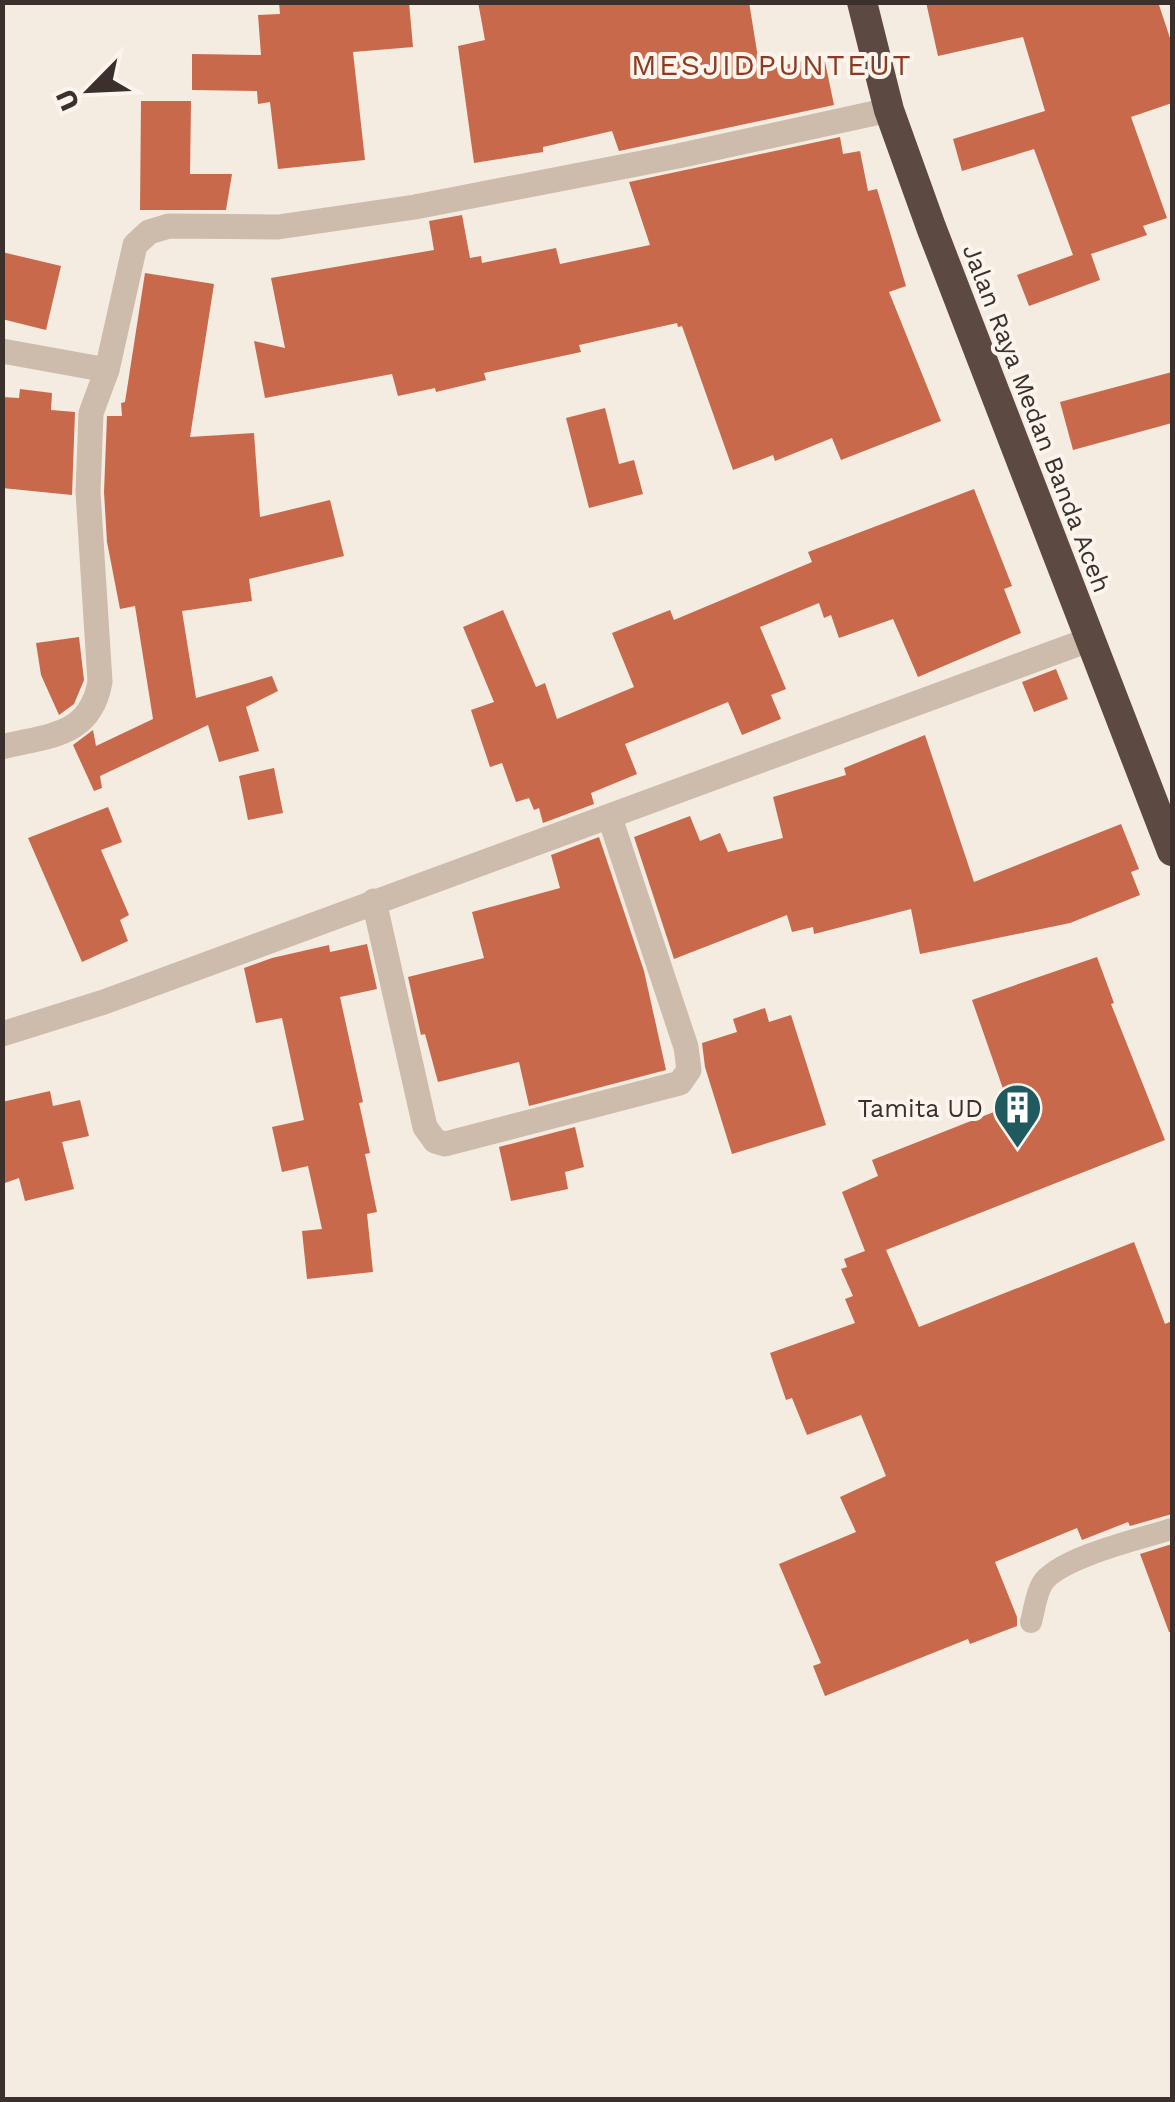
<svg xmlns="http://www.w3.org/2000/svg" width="1175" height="2102" font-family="'Work Sans',sans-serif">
<rect width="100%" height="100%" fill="#f4ebe1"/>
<path fill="#c8694b" d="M 279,2 L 409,2 L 413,47 L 353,52 L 365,160 L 278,169 L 270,102 L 258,104 L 257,91 L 192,90 L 192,54 L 261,55 L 258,15 L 280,14 Z
M 478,2 L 749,2 L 760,70 L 824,57 L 834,105 L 619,151 L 612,131 L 543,147 L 543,152 L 474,163 L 458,46 L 485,40 Z
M 926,2 L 1158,2 L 1172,44 L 1172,103 L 1131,117 L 1167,218 L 1143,226 L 1147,235 L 1091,254 L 1100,280 L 1029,306 L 1017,275 L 1073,255 L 1034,149 L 962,171 L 953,139 L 1045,111 L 1023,37 L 938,56 Z
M 141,101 L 191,101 L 190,174 L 232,174 L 226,210 L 140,210 Z
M 840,137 L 843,154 L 860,151 L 868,191 L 877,189 L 906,286 L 889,292 L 941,421 L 841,460 L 832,438 L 775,461 L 773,455 L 733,470 L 682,326 L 678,327 L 677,323 L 579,345 L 581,352 L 484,373 L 486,380 L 436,392 L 435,388 L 398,396 L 392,374 L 265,398 L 254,341 L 285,348 L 271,278 L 434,250 L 429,221 L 462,215 L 470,258 L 481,256 L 482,263 L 556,248 L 560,264 L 650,245 L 629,182 Z
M 2,252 L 61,266 L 46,330 L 2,319 Z
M 145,273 L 214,284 L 190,437 L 254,433 L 260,517 L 330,500 L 344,556 L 249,579 L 252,601 L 182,611 L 196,698 L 272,676 L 278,691 L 246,707 L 259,751 L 219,762 L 208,725 L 100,776 L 102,788 L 94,791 L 73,745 L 93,730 L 96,746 L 153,719 L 135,606 L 120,609 L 107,542 L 104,492 L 107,416 L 122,416 L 121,403 L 125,402 Z
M 1172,372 L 1172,423 L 1073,450 L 1060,402 Z
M 20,389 L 52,393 L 51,410 L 75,412 L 72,495 L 2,488 L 2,397 L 19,398 Z
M 605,408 L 619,464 L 634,460 L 643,494 L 589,508 L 566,418 Z
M 974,489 L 1012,586 L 1004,589 L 1021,633 L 918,677 L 893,619 L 839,638 L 831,615 L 824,618 L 819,603 L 760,627 L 786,689 L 771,695 L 781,719 L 742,735 L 728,702 L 625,744 L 637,774 L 591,793 L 594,804 L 543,823 L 539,808 L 534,810 L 529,798 L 516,802 L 502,763 L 490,767 L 471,710 L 494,702 L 463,627 L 503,610 L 536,687 L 545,683 L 557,719 L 634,687 L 612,633 L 670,610 L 674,620 L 812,562 L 808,552 Z
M 79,637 L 84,680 L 74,704 L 59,715 L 41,675 L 36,643 Z
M 1056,669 L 1068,699 L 1034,712 L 1022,682 Z
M 925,735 L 974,882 L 1121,824 L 1139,869 L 1131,872 L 1140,895 L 1070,923 L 920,954 L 911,909 L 814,934 L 813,927 L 792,932 L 787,915 L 674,959 L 634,837 L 690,816 L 700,841 L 720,833 L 728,852 L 783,838 L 773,797 L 846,775 L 844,768 Z
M 274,768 L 283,813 L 248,820 L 239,776 Z
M 108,807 L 122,842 L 101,850 L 129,915 L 120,920 L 128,941 L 82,962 L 28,838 Z
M 599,837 L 644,971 L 666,1070 L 529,1106 L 519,1062 L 438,1082 L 425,1034 L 421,1035 L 408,977 L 484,958 L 472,912 L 560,888 L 551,855 Z
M 367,944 L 377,989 L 340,997 L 363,1102 L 359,1103 L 370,1153 L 365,1154 L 377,1212 L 367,1214 L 373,1272 L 307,1279 L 302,1231 L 322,1229 L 308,1166 L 282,1172 L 272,1127 L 304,1120 L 282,1018 L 256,1023 L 244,968 L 272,958 L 329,945 L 330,952 Z
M 1097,957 L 1114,1003 L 1111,1004 L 1165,1140 L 886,1250 L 919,1327 L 1134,1242 L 1165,1324 L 1172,1321 L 1172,1514 L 1130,1526 L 1128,1522 L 1082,1540 L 1077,1528 L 995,1562 L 1017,1617 L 1017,1626 L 970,1644 L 968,1639 L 825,1696 L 813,1666 L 821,1663 L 779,1564 L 856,1532 L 840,1497 L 886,1476 L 861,1415 L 807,1435 L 792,1398 L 786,1400 L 770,1353 L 855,1323 L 845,1299 L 853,1296 L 841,1269 L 847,1267 L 844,1259 L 865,1251 L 842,1192 L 878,1176 L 872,1160 L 1009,1106 L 972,1000 Z
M 765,1008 L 769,1022 L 791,1015 L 826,1125 L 732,1154 L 705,1067 L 702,1043 L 737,1032 L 733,1019 Z
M 50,1091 L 53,1106 L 80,1100 L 89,1136 L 62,1142 L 74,1189 L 25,1201 L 19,1178 L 2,1184 L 2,1102 Z
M 575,1127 L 584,1167 L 565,1172 L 568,1189 L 511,1201 L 499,1147 Z
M 1172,1544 L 1172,1632 L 1169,1632 L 1140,1554 Z"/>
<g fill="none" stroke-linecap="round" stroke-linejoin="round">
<path stroke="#cdbbac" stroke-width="22" d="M 1031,1622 C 1034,1611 1036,1594 1042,1584 C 1057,1558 1143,1538 1172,1529"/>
<path stroke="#cdbbac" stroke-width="25" d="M 2,351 L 107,370
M 2,747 C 49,735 90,737 100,682 L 88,492 L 91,413 L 107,370 L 135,245 L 149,232 L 169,226 L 278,227 L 415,207 L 678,156 L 889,110
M 374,901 L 425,1127 L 435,1141 L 445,1144 L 680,1083 L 689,1070 L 686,1047 L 610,818
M 2,1034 L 104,1002 L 1091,639"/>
<path stroke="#5c4a42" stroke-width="30" d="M 862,2 L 889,110 L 931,227 L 1172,851"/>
</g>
<defs>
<symbol id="building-pin" viewBox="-11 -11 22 30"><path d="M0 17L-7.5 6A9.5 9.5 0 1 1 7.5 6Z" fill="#1f5a5e" stroke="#fbf5ee"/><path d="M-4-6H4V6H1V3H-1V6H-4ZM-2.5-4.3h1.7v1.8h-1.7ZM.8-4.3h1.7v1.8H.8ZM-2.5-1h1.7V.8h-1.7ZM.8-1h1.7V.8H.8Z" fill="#fff"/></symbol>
</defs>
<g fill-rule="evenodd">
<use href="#building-pin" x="990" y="1080" width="55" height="75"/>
</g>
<g text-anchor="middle" stroke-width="8" stroke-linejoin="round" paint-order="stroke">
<g font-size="25" fill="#3b302b" stroke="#fbf5ee">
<text transform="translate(1037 418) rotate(69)" y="9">Jalan Raya Medan Banda Aceh</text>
</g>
<g font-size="25" fill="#3b302b" stroke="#fbf5ee" text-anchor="end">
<text x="983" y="1117">Tamita UD</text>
</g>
<g font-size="30" letter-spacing="2.5" fill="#8c3b22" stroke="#fbf5ee">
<text x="772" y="75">MESJIDPUNTEUT</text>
</g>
</g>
<rect width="1175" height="2102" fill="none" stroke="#3b302b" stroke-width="10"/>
<g transform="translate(90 90) rotate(246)" stroke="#fbf5ee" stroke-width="8" paint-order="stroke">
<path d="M0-8L18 38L0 25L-18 38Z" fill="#3b302b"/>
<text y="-15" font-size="28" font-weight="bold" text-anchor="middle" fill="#3b302b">U</text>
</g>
</svg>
